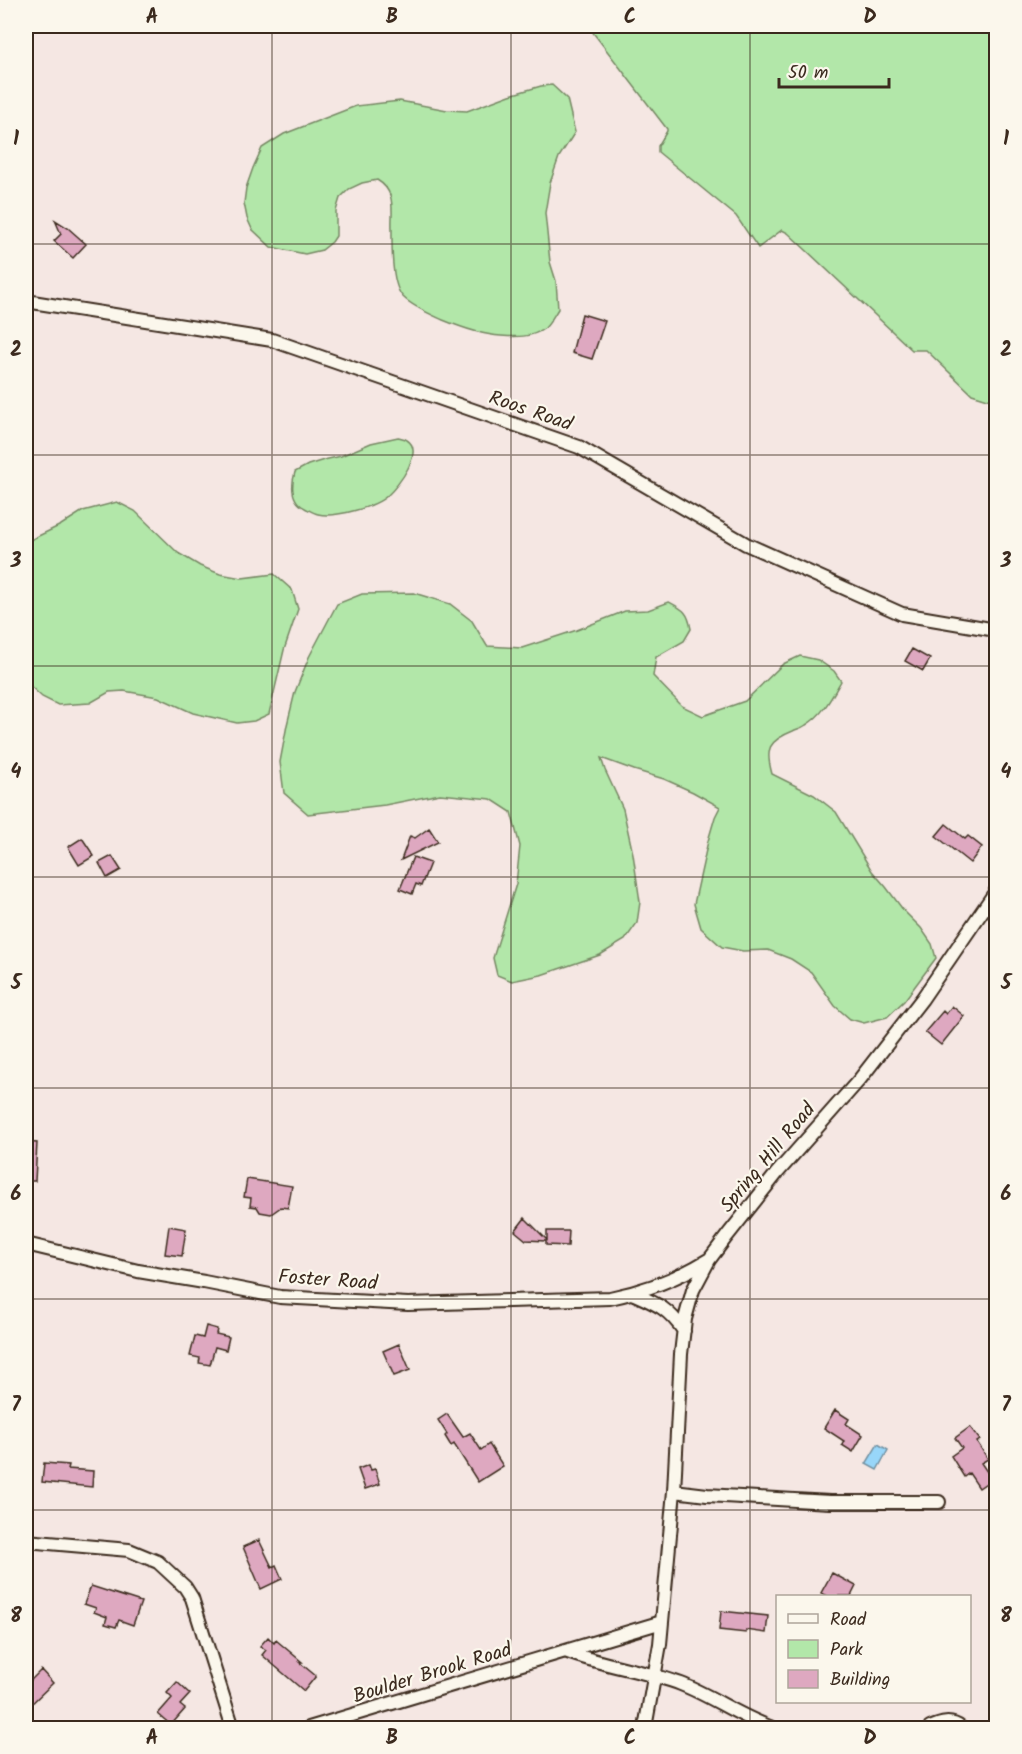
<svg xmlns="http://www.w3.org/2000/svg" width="1022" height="1754" font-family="Kalam,sans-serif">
<rect width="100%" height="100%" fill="#f5e7e3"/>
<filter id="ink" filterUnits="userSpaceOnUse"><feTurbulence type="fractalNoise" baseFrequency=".0167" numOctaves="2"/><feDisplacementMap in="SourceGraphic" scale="12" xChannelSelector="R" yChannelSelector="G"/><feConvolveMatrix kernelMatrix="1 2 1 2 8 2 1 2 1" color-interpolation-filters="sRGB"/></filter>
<g filter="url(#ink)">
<path fill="#b2e7a9" stroke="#768864" stroke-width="1.5" d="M 588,26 L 996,26 L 996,399 L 994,401 L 972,394 L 926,350 L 912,350 L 788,233 L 782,230 L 758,248 L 736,216 L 658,152 L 658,146 L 667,131 L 667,129 Z
M 552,85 L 567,99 L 575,132 L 559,157 L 550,183 L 545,213 L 550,262 L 556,281 L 558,309 C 554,315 550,323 545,328 C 532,338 515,337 501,336 C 482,335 460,327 443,320 C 430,314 413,307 403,297 C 391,285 392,246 392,229 C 391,210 397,192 377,180 L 362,183 L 349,189 L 340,198 L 336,211 L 336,236 L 332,242 L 322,250 L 305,254 L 271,247 L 252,229 L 247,218 L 244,203 L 246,188 L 253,168 L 262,148 L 284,134 L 356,106 L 400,101 L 447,110 L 467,111 L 510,95 L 541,86 Z
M 398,437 C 401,438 405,438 407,440 C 425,451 398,486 388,495 C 376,507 335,518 318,514 C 314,513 309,510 305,508 C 291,501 291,486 295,472 L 308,465 L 324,460 L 341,456 L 371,443 Z
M 117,502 L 135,511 L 178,553 L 200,566 L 220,574 L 242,578 L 274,574 L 292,590 L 298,609 L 284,650 L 269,714 L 254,721 L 237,723 L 193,713 L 158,697 L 124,691 L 109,692 L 90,703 L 58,705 L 42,697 L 26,682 L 26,542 L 61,525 L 83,511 Z
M 414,593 L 450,604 L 472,621 L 487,646 L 522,648 L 577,630 L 625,611 L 648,610 L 669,602 C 684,610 688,612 691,629 L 684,641 L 656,657 L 653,676 L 682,706 L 703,716 L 745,701 L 783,664 L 800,656 L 818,660 L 834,671 L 841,681 C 832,697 823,715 806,725 C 802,728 797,729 793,731 C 768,741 765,749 772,774 L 814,795 L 836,812 L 872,871 L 886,887 L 904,911 L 921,928 L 932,944 L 936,958 L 904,1001 L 887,1017 L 864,1023 L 850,1019 L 835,1006 L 811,972 L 791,959 L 768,950 L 743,951 L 722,947 L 701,928 L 694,904 L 708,841 L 715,817 L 720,807 L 693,792 L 664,779 L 634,770 L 601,758 L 605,770 L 623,809 L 633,854 L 640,902 L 637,923 L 625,940 L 600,955 L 541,975 L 512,981 L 497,975 L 493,958 L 516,884 L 520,846 L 511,812 L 491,799 L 440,794 L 385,805 L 308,814 L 284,793 L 280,762 L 287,725 L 295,692 L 309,657 L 337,604 L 362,594 Z"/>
<path fill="#98d6f9" stroke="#7391a1" stroke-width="1.5" d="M 878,1444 L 888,1450 L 877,1470 L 866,1464 Z"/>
<path fill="#dea8c0" stroke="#3b2a1e" stroke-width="1.5" d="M 55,220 L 68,228 L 86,244 L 73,258 L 54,241 L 61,234 Z
M 582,314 L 605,321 L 592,359 L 572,353 Z
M 912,649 L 930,659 L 923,671 L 905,661 Z
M 946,824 L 965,839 L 968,836 L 982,847 L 970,863 L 936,836 Z
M 429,828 L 438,842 L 401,860 L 410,836 L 415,838 Z
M 82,838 L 94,856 L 79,865 L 68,847 Z
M 112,856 L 121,870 L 107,878 L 99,863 Z
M 413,857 L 430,863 L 421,886 L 416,884 L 412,894 L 400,889 Z
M 952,1006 L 964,1016 L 941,1045 L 925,1032 L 943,1011 L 946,1014 Z
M 26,1142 L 37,1143 L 35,1181 L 26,1181 Z
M 247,1179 L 292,1186 L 288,1208 L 281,1207 L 271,1214 L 260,1212 L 257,1207 L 250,1206 L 251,1198 L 244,1197 Z
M 525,1218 L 547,1240 L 547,1231 L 569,1231 L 568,1246 L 546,1245 L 546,1241 L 526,1240 L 515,1231 Z
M 169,1226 L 186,1229 L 182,1256 L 165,1254 Z
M 206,1326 L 217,1329 L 216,1334 L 229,1337 L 226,1350 L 215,1347 L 210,1365 L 199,1363 L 200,1358 L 190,1356 L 195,1336 L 203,1338 Z
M 399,1344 L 410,1370 L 394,1376 L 383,1351 Z
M 835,1410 L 849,1419 L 846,1424 L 863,1435 L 853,1452 L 842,1445 L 844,1441 L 824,1428 Z
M 447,1414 L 463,1437 L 470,1433 L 481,1450 L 489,1444 L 503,1466 L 478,1482 L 454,1444 L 451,1446 L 445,1436 L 447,1434 L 438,1420 Z
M 970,1427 L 980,1440 L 977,1442 L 988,1459 L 981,1463 L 992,1479 L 979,1488 L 969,1473 L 964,1477 L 951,1456 L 962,1448 L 955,1438 Z
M 44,1463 L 69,1465 L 68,1469 L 93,1471 L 92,1487 L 42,1482 Z
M 369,1465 L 371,1470 L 375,1469 L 380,1484 L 365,1489 L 358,1469 Z
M 259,1540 L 272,1567 L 276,1565 L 282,1579 L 261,1589 L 243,1547 Z
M 832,1573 L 856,1586 L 851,1596 L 828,1596 L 821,1593 Z
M 91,1586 L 141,1602 L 133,1625 L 119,1620 L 116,1627 L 105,1624 L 107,1617 L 94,1612 L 96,1608 L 84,1604 Z
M 721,1611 L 768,1616 L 766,1633 L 746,1630 L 746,1633 L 719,1630 Z
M 268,1637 L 274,1643 L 276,1640 L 302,1662 L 299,1662 L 316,1676 L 304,1691 L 262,1655 L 266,1650 L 260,1646 Z
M 41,1670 L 53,1683 L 26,1709 L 26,1685 Z
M 177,1682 L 190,1694 L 180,1705 L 185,1709 L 171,1725 L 158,1714 L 172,1698 L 167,1693 Z"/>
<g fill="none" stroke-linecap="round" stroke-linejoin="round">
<defs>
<path id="minor" d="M 26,301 L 272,340 L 579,447 L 746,544 L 902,614 L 996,630
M 26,1244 L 138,1271 L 204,1282 L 280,1297 L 408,1304 L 610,1298 C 645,1291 677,1279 708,1260
M 632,1293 C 657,1304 668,1308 684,1331
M 674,1491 L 707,1495 L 830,1502 L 939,1502
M 26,1541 L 129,1550 L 158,1562 L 185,1587 L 192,1598 L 233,1728
M 565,1651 C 603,1666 643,1670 681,1684 C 712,1696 740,1717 773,1728
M 309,1728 L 662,1622
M 645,1728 L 660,1644 L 674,1491 L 681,1354 L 685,1319 L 693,1290 L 709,1260 L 727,1236 L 777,1173 L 860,1079 L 922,999 L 996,891
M 930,1728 C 941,1723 951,1720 961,1728"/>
</defs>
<use href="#minor" stroke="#3b2a1e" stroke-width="16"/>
<use href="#minor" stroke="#fbf7ec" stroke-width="12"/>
</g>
</g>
<path fill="none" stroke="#3b2a1e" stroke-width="1.5" stroke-opacity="0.55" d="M 272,26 L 272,1728M 511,26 L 511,1728M 750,26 L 750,1728M 26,244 L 996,244M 26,455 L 996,455M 26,666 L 996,666M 26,877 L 996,877M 26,1088 L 996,1088M 26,1299 L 996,1299M 26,1510 L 996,1510"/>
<g text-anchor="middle" stroke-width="4.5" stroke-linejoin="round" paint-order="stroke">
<g font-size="20" fill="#3b2a1e" stroke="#fbf7ec">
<text transform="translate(531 410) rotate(19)" y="7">Roos Road</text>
<text transform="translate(767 1157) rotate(-50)" y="7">Spring Hill Road</text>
<text transform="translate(328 1279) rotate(4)" y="7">Foster Road</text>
<text transform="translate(432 1672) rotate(-17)" y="7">Boulder Brook Road</text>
</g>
</g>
<rect width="1022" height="1754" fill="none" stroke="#fbf7ec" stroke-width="66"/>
<rect x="776" y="1595" width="195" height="108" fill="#fbf7ec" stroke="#aea59a" stroke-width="1.5"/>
<rect x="788" y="1614" width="30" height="9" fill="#fbf7ec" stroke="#aea59a" stroke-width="1.5"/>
<text x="830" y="1625" font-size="18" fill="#3b2a1e">Road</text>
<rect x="788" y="1640" width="30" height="18" fill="#b2e7a9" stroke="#aea59a" stroke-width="1.5"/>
<text x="830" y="1655" font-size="18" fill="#3b2a1e">Park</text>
<rect x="788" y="1670" width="30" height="18" fill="#dea8c0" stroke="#aea59a" stroke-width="1.5"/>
<text x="830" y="1685" font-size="18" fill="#3b2a1e">Building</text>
<path d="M779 78v9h110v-9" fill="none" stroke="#3b2a1e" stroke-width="3"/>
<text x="788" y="78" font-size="18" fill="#3b2a1e" stroke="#fbf7ec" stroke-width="4.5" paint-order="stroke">50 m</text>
<rect x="33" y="33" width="956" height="1688" fill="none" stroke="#3b2a1e" stroke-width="2"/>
<g font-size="20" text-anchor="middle" font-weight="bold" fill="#3b2a1e">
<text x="152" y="23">A</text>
<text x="392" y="23">B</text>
<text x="630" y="23">C</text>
<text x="870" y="23">D</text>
<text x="16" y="145">1</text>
<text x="1006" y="145">1</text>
<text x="16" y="356">2</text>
<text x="1006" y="356">2</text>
<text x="16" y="567">3</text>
<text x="1006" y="567">3</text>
<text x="16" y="778">4</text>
<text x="1006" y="778">4</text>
<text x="16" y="989">5</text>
<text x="1006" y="989">5</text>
<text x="16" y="1200">6</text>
<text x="1006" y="1200">6</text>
<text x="16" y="1411">7</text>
<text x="1006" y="1411">7</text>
<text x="16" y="1622">8</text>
<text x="1006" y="1622">8</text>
<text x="152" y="1744">A</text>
<text x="392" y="1744">B</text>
<text x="630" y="1744">C</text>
<text x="870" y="1744">D</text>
</g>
</svg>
